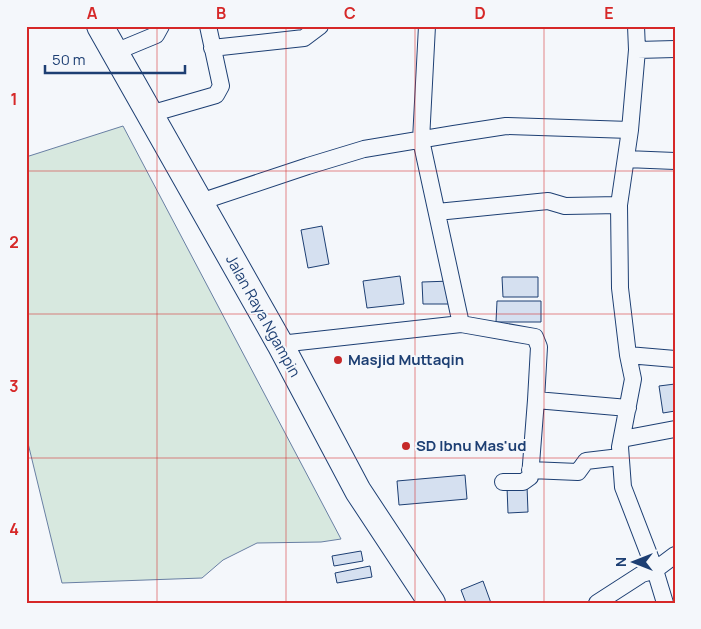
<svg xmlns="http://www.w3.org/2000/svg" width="701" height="629" font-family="Manrope,sans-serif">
<rect width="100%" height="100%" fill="#f4f7fb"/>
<path fill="#d7e8df" stroke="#687fa3" d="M 123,126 L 341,539 L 321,542 L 257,543 L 223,560 L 202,578 L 62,583 L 26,435 L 26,157 Z"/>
<path fill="#d5e0f0" stroke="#1d3f73" d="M 322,226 L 329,264 L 308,268 L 301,230 Z
M 400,276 L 404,304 L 367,308 L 363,281 Z
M 502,277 L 538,277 L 538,297 L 503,297 Z
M 452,281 L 452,304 L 423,304 L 422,282 Z
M 497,301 L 541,301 L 541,322 L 496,322 Z
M 675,384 L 675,411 L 663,413 L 659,386 Z
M 465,475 L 467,499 L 399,505 L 397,481 Z
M 527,486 L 528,512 L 508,513 L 507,487 Z
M 361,551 L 363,561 L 334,566 L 332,556 Z
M 370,566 L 372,577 L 337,583 L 335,573 Z
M 483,581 L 491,603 L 466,603 L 461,590 Z"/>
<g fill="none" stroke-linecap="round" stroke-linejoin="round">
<defs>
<path id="street" d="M 427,26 L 421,140 L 461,324
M 212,48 L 304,38 L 320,26
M 637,50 L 675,49
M 115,52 L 156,35 L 161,26
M 150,114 L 216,95 L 221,86 L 208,26
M 626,159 L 675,161
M 200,202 L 308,166 L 364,149 L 454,134 L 506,126 L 630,130
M 437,212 L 548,201 L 565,206 L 619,205
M 280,344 L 461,324 L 535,337 L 539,347 L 536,400 L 628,408
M 628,355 L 675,359
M 622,439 L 675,429
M 530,470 L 578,472 L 586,461 L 620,457
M 503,482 L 523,482 L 530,477 L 536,400
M 597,603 L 642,574 L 655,570 L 623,487 L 620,447 L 633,379 L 628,355 L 620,288 L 619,205 L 630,130 L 637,50 L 636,26
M 665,603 L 655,570 L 675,555"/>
<path id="primary" d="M 100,26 L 280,344 L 358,491 L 432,603"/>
</defs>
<use href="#street" stroke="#1d3f73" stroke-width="18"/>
<use href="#primary" stroke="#1d3f73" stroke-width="28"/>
<use href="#street" stroke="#f4f7fb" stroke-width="16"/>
<use href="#primary" stroke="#f4f7fb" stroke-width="26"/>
</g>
<path fill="none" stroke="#d62828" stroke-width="1" stroke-opacity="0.55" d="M 157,26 L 157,603M 286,26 L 286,603M 415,26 L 415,603M 544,26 L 544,603M 26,171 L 675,171M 26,314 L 675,314M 26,458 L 675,458"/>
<g fill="#c62828" stroke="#f4f7fb" stroke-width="2">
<circle cx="338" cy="360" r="5"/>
<circle cx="406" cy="446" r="5"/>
</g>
<g text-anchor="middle" stroke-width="4" stroke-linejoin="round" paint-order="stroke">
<g font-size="15" fill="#1d3f73" stroke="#f4f7fb">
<text transform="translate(263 316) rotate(61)" y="5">Jalan Raya Ngampin</text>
</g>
<g font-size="15" font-weight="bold" fill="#1d3f73" stroke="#f4f7fb" text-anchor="start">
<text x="348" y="365">Masjid Muttaqin</text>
<text x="416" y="451">SD Ibnu Mas'ud</text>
</g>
</g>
<rect width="701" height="629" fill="none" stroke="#f4f7fb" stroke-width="55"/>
<g transform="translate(634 562) rotate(270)" stroke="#f4f7fb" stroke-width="4" paint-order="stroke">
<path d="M0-4L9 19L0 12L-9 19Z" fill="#1d3f73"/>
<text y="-8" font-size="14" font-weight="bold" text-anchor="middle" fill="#1d3f73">N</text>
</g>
<path d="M45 65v8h140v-8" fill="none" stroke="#1d3f73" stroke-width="2.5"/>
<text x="52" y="65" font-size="15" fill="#1d3f73" stroke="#f4f7fb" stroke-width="4" paint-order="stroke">50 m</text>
<rect x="28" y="28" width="646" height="574" fill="none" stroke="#d62828" stroke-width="2"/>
<g font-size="16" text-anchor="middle" font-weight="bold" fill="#d62828">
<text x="92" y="19">A</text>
<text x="221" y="19">B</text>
<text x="350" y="19">C</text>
<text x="480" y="19">D</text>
<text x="609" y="19">E</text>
<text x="14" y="105">1</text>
<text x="14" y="248">2</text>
<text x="14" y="392">3</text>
<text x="14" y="535">4</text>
</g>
</svg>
